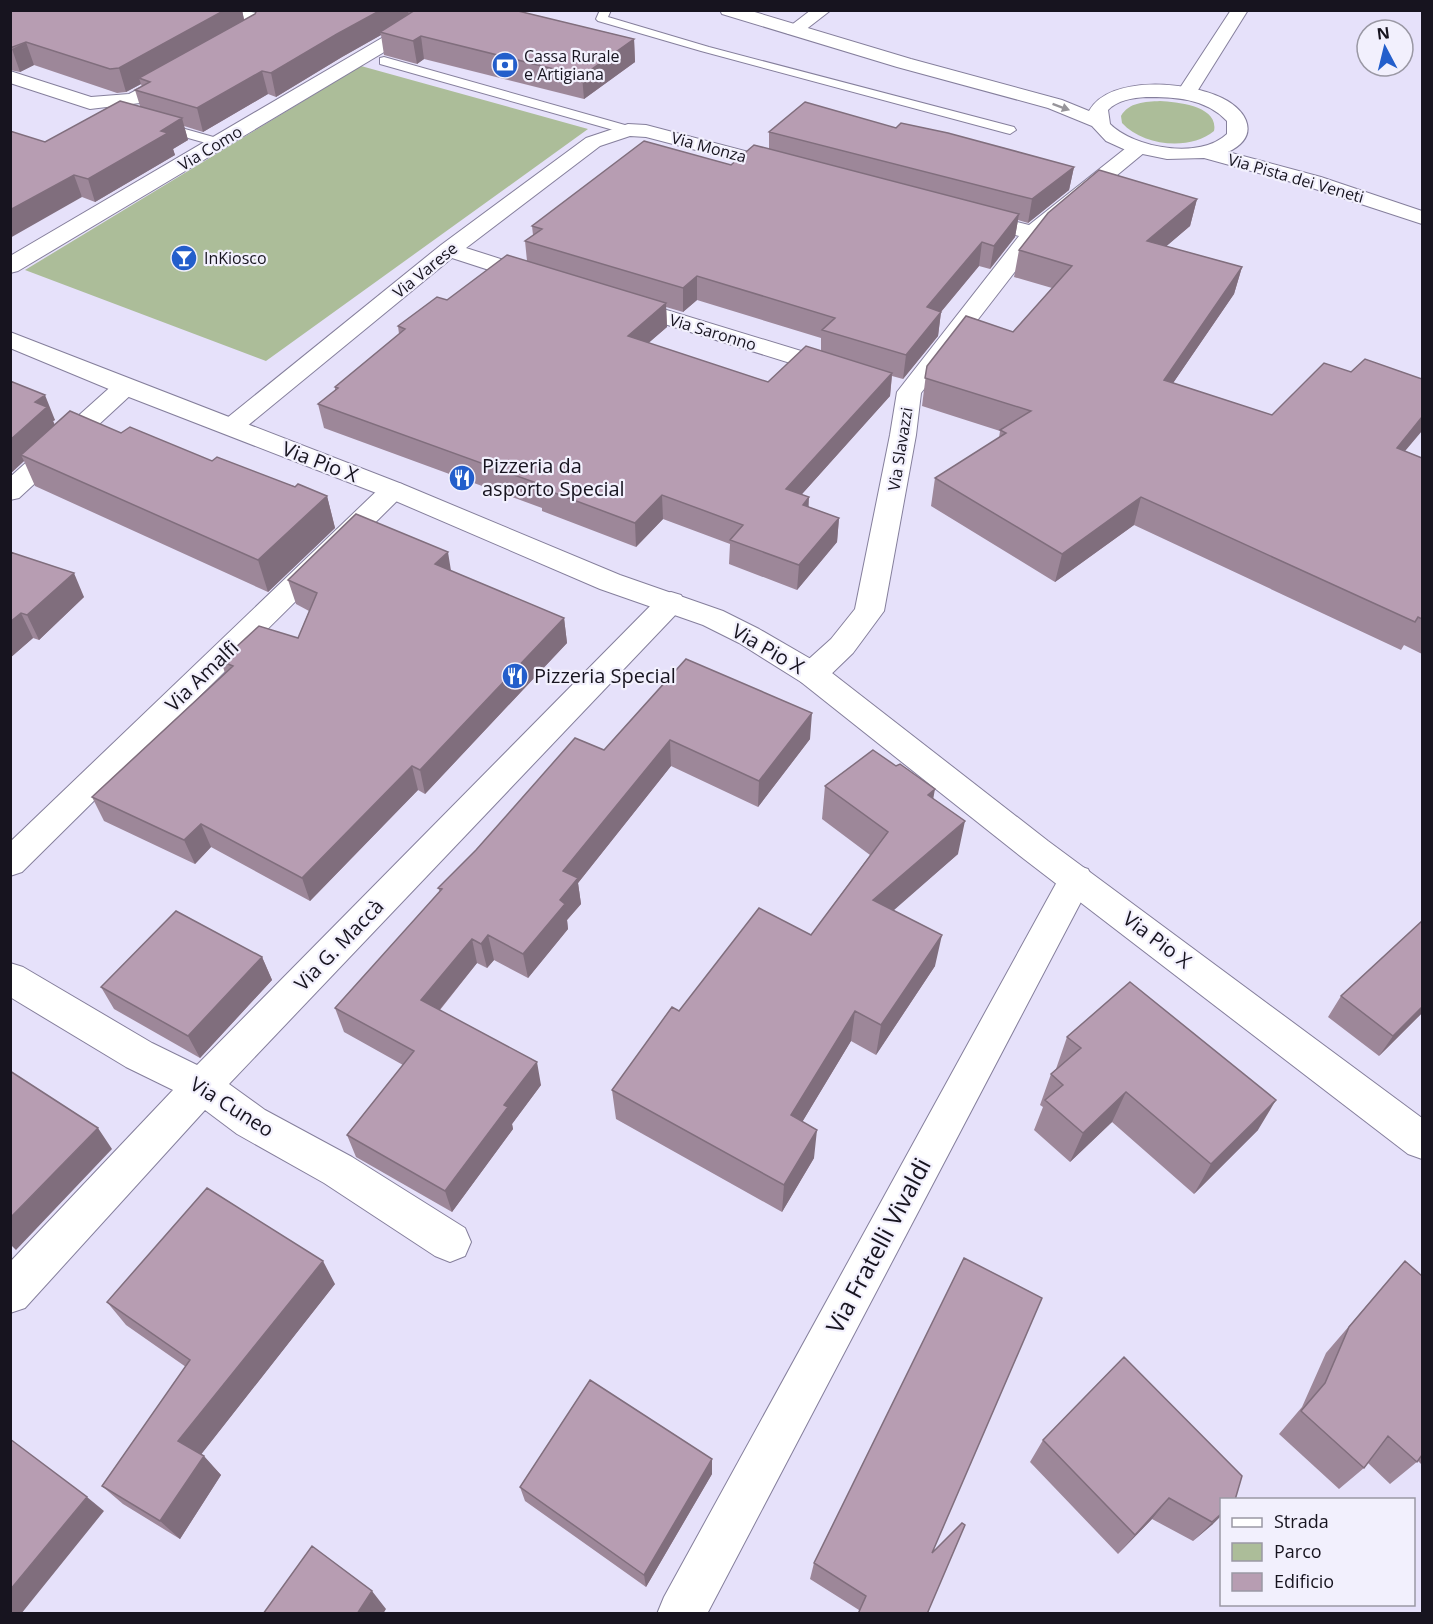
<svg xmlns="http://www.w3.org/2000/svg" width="1433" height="1624" font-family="'Open Sans',sans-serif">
<rect width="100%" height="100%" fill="#e6e1fa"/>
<path fill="#acbd99" d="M 361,66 L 588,129 L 266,361 L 25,270 Z
M 1160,101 C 1178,102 1219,106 1214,131 C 1190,151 1143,146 1122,123 L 1121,116 C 1129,102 1145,102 1160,101 Z"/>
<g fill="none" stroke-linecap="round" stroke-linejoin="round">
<defs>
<path id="lane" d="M 600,10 L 611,10 L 608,17 L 709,47 L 1014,127 L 1016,130 L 1010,134 L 1006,133 L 701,51 L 598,21 L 596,19 Z
M 384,57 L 632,127 L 634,130 L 628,134 L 624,133 L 380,64 L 380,58 Z
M 160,122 L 217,138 L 219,146 L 218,149 L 208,149 L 206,143 L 156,129 L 154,126 Z"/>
<path id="street" d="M 212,10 L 251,12 L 257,13 L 268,24 L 259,35 L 233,48 L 227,47 L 224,43 L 249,25 L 245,21 L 214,14 Z
M 811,10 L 831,10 L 800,34 L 788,34 L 785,30 Z
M 1231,10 L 1248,10 L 1193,98 L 1179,98 L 1176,94 Z
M 410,24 L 416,25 L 419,29 L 416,33 L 18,271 L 10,273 L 10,256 L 404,25 Z
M 175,70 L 182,72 L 184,76 L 182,80 L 140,103 L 90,109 L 10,83 L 10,71 L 91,97 L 129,94 Z
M 628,124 L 646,125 L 791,163 L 794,167 L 791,171 L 784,173 L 646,137 L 630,136 L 600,146 L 466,248 L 545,273 L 548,278 L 545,283 L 537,285 L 529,283 L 452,258 L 240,432 L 231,435 L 222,432 L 218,427 L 222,422 L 441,245 L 586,138 Z
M 1138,142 L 1145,144 L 1148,148 L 1145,152 L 1041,238 L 921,393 L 916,435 L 884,611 L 853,653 L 823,682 L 812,685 L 801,682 L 797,674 L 801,666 L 831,639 L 855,609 L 890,435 L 897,392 L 1019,236 L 965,222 L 962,217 L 965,212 L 973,211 L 1029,225 L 1131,144 Z
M 624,297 L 847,365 L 850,370 L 847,375 L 838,377 L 829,375 L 616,309 L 612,304 L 616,299 Z
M 125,380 L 134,382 L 137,387 L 134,392 L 19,498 L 10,500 L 10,477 L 116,382 Z
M 393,482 L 402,484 L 406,490 L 402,496 L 22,872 L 10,876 L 10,842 L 384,484 Z
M 671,592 L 681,595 L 685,602 L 681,609 L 229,1084 L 265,1110 L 352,1157 L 465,1228 L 471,1242 L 465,1256 L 450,1262 L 435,1256 L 324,1183 L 237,1134 L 205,1110 L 25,1308 L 10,1313 L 10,1262 L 173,1090 L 126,1067 L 10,997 L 10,963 L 23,967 L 152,1043 L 197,1065 L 661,595 Z
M 1076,865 L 1088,869 L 1093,879 L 707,1614 L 657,1614 L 664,1597 L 1064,869 Z"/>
<path id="secondary" d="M 720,10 L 748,10 L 911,59 L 1062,100 L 1089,111 C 1110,74 1189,82 1222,98 C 1249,111 1260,137 1228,152 L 1321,177 L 1422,211 L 1422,224 L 1306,186 L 1204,158 L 1167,159 L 1128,151 L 1106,141 L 1092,126 L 1048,108 L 897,67 L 722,14 ZM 1146,97 C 1175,97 1205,98 1227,121 L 1227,134 C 1200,160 1134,148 1110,124 L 1108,110 C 1118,100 1132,98 1146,97 Z
M 10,332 L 402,484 L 620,575 L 723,611 L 759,629 L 823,666 L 1048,841 L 1422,1118 L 1422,1159 L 1408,1154 L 1024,859 L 801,682 L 739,643 L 703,625 L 600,589 L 384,496 L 116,392 L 10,348 Z"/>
</defs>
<use href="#lane" stroke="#857f9c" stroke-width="2"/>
<use href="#street" stroke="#857f9c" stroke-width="2"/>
<use href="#secondary" stroke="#857f9c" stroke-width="2"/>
<use href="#lane" fill="#fff" fill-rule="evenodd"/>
<use href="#street" fill="#fff" fill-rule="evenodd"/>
<use href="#secondary" fill="#fff" fill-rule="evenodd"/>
</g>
<path fill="#9d8799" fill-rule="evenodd" d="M 10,10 L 242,10 L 244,20 L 255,14 L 257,11 L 252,10 L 514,10 L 634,39 L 635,62 L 584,99 L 424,59 L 417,64 L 384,55 L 381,35 L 342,57 L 276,97 L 268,94 L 203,132 L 184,126 L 188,140 L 173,149 L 175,155 L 95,202 L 82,197 L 45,142 L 140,106 L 135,90 L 142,87 L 141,84 L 126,92 L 117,93 L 34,65 L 20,72 L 10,70 Z
M 896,128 L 1074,167 L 1069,190 L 1028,223 L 1018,220 L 1015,237 L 990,269 L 979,266 L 941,312 L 938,336 L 903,379 L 892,376 L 890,396 L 802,494 L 809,507 L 839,518 L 837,542 L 797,590 L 729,564 L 730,544 L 663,519 L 636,547 L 542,511 L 542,508 L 324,428 L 318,404 L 335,391 L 335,387 L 399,334 L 398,326 L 447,300 L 527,261 L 525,241 L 533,235 L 532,226 L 731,165 L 769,149 L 769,132 ZM 697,300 L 821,338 L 821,351 L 768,382 L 648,343 L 667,327 L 666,307 L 683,312 Z
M 1197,199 L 1190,226 L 1166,246 L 1242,267 L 1234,294 L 1173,383 L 1272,415 L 1405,451 L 1422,458 L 1422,654 L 1404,645 L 1401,650 L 1134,525 L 1055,582 L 931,506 L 935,478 L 999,438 L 1000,431 L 922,406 L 927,366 L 1013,332 L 1052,288 L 1014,277 L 1019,250 Z
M 10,381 L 55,420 L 53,421 L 55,425 L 121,433 L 327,496 L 335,528 L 268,592 L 35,486 L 24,461 L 10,474 Z
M 10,552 L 84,597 L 39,640 L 33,638 L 10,658 Z
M 451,571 L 564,618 L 567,643 L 425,794 L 418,790 L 310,901 L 211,847 L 195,864 L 104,821 L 92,797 L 225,673 L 221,661 L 298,638 L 309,611 L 296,604 L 288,580 Z
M 686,659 L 810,739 L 758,807 L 671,766 L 578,883 L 581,904 L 567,920 L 568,929 L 528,978 L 494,960 L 487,968 L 477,963 L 440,1010 L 541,1085 L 512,1124 L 513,1129 L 452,1212 L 356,1157 L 347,1135 L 403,1065 L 344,1032 L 335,1008 L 440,892 L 438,888 L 604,750 Z
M 825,786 L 933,799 L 958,854 L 893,910 L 935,966 L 876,1055 L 851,1041 L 802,1122 L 814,1158 L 782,1212 L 616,1119 L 612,1090 L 679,1011 L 811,935 L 870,855 L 822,819 Z
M 262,957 L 272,980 L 200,1058 L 114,1009 L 101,987 Z
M 1341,996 L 1422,1013 L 1379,1056 L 1328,1017 Z
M 1067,1037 L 1258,1130 L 1194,1194 L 1112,1122 L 1070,1162 L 1034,1130 L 1043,1107 L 1040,1105 L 1051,1074 L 1056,1069 Z
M 1405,1261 L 1422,1276 L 1422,1465 L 1418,1461 L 1390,1484 L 1368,1463 L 1364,1468 L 1339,1489 L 1279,1434 L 1302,1407 L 1326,1353 Z
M 335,1284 L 201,1454 L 221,1475 L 180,1539 L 123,1504 L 102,1486 L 186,1367 L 126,1325 L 107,1302 Z
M 1124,1357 L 1213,1524 L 1193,1541 L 1152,1519 L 1118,1554 L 1030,1462 L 1043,1440 Z
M 712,1459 L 712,1474 L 646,1587 L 525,1501 L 520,1487 Z
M 932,1553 L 927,1614 L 859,1610 L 810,1579 L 814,1563 Z"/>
<path fill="#806e7d" d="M 225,10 L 242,10 L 245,24 L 139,78 L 141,84 L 126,92 L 119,68 Z
M 381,10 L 408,10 L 410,22 L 380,32 L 381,35 L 342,57 L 276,97 L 271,73 L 337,34 Z
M 421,36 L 424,59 L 417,64 L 413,41 Z
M 634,39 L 635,62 L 584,99 L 582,76 Z
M 26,42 L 34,65 L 20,72 L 12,49 Z
M 262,71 L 268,94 L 203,132 L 197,108 Z
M 182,118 L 188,140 L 173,149 L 175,155 L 95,202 L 88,179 L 161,131 Z
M 1074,167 L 1069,190 L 1028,223 L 1032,199 Z
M 74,175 L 82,197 L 10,238 L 10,210 Z
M 1197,199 L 1190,226 L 1141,268 L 1147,241 Z
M 1019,214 L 1015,237 L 990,269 L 994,246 Z
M 982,242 L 979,266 L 925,331 L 927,307 Z
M 1242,267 L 1234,294 L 1156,408 L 1164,380 Z
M 697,276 L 697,300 L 683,312 L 683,288 Z
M 666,303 L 667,327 L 629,360 L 628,336 Z
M 941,312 L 938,336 L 903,379 L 906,355 Z
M 892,373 L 890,396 L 785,513 L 786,489 Z
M 45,395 L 55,420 L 53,421 L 57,431 L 21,455 L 24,461 L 10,474 L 10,440 L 35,402 Z
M 1422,417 L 1422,431 L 1384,476 L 1397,448 Z
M 662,495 L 663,519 L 636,547 L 635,523 Z
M 327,496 L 335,528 L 268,592 L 258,560 Z
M 809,497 L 808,521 L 803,505 Z
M 1141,497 L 1134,525 L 1055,582 L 1062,554 Z
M 839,518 L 837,542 L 797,590 L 799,565 Z
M 448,552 L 452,577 L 435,564 Z
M 74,573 L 84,597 L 39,640 L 27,615 Z
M 21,613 L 33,638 L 10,658 L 10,622 Z
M 564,618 L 567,643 L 425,794 L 420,770 Z
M 812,713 L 810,739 L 758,807 L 759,781 Z
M 670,740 L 671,766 L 578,883 L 581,904 L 567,920 L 568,929 L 528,978 L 523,954 L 560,900 L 563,871 Z
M 412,766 L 418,790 L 310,901 L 302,878 Z
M 935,789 L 929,822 L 928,795 Z
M 965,821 L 958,854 L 869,932 L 873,900 Z
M 201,824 L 211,847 L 195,864 L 184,840 Z
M 488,935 L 494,960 L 487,968 L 481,944 Z
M 942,935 L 935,966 L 876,1055 L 881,1025 Z
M 472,939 L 477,963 L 428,1024 L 421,1000 Z
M 262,957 L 272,980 L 200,1058 L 188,1036 Z
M 1422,1007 L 1422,1013 L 1379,1056 L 1393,1036 Z
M 855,1011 L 851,1041 L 789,1144 L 791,1115 Z
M 537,1062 L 541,1085 L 512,1124 L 513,1129 L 452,1212 L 445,1191 L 504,1105 Z
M 1126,1092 L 1112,1122 L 1070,1162 L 1083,1133 Z
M 1276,1100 L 1258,1130 L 1194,1194 L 1211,1164 Z
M 98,1128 L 112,1149 L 16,1250 L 10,1244 L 10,1218 Z
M 817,1130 L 814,1158 L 782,1212 L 784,1185 Z
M 323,1261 L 335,1284 L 196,1461 L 178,1441 Z
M 204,1456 L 221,1475 L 180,1539 L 160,1521 Z
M 712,1459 L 712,1474 L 646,1587 L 644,1575 Z
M 87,1497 L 104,1511 L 21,1614 L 10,1614 L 10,1590 Z
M 1169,1498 L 1152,1519 L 1118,1554 L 1135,1535 Z
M 1221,1514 L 1221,1516 L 1213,1524 L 1193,1541 Z
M 372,1591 L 386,1609 L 383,1614 L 357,1614 Z"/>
<path fill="#b79db2" stroke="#806e7d" stroke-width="1.5" d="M 10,10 L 225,10 L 119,68 L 110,69 L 26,42 L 10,48 Z
M 257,10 L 381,10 L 337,34 L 271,73 L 262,71 L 197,108 L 135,90 L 150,82 L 139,78 L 255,14 Z
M 415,10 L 514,10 L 634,39 L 582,76 L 421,36 L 413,41 L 380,32 Z
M 120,101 L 182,118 L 161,131 L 168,133 L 88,179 L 74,175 L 10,210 L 10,131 L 45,142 Z
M 805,102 L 896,128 L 901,123 L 948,133 L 1074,167 L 1032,199 L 769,132 Z
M 644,141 L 731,165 L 754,145 L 1019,214 L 994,246 L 982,242 L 927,307 L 941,312 L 906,355 L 822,330 L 835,318 L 697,276 L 683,288 L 525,241 L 542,229 L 532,226 Z
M 1099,170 L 1197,199 L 1147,241 L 1242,267 L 1164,380 L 1272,415 L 1324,363 L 1351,372 L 1365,359 L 1422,379 L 1422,417 L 1397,448 L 1422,458 L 1422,619 L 1418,617 L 1415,622 L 1141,497 L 1062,554 L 935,478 L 1006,433 L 1000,430 L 1031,411 L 925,378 L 927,366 L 966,316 L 1013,332 L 1072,266 L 1019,250 L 1048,213 Z
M 507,255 L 666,303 L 628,336 L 768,382 L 806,346 L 892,373 L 786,489 L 809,497 L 803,505 L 839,518 L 799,565 L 730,540 L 743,525 L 662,495 L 635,523 L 539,487 L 542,485 L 318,404 L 338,388 L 335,387 L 405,329 L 398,326 L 437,297 L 447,300 Z
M 10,381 L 45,395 L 35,402 L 47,407 L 10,440 Z
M 70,411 L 121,433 L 130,427 L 212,461 L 217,457 L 295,487 L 298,484 L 327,496 L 258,560 L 21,455 Z
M 356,514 L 448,552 L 435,564 L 564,618 L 420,770 L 412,766 L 302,878 L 201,824 L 184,840 L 92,797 L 233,666 L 221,661 L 259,626 L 298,638 L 317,593 L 288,580 Z
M 10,552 L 74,573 L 27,615 L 21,613 L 10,622 Z
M 686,659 L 812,713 L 759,781 L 670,740 L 563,871 L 578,878 L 560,900 L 565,904 L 523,954 L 488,935 L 481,944 L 472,939 L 421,1000 L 537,1062 L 504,1105 L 508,1107 L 445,1191 L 347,1135 L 414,1051 L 335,1008 L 442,889 L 438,888 L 476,850 L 575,738 L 604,750 Z
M 873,750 L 896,766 L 900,764 L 935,789 L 928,795 L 965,821 L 873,900 L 942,935 L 881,1025 L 855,1011 L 791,1115 L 817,1130 L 784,1185 L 612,1090 L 672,1007 L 679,1011 L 759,908 L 811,935 L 888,832 L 825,786 Z
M 176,911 L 262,957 L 188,1036 L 101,987 Z
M 1422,921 L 1422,1007 L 1393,1036 L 1341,996 Z
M 1130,982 L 1276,1100 L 1211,1164 L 1126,1092 L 1083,1133 L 1045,1100 L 1063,1085 L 1051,1074 L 1081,1048 L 1067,1037 Z
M 10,1071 L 98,1128 L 10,1218 Z
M 207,1188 L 323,1261 L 178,1441 L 204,1456 L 160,1521 L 102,1486 L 190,1360 L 107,1302 Z
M 964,1258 L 1042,1298 L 932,1553 L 962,1523 L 965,1525 L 927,1614 L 858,1614 L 866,1596 L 814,1563 Z
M 1405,1261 L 1422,1276 L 1422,1455 L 1417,1462 L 1388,1436 L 1364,1468 L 1301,1411 L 1325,1383 L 1349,1327 Z
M 1124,1357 L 1242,1476 L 1235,1500 L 1221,1500 L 1221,1514 L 1212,1522 L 1169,1498 L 1135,1535 L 1043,1440 Z
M 590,1380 L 712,1459 L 644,1575 L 520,1487 Z
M 10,1439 L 87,1497 L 10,1590 Z
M 312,1546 L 372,1591 L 357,1614 L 263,1614 Z"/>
<defs><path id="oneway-solid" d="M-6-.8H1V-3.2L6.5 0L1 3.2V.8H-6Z" transform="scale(1.5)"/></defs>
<use fill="#97959a" href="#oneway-solid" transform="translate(1061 107) rotate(20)"/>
<defs>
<symbol id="bank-disc" viewBox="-11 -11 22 22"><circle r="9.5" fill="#235ecb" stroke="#f2f0fd"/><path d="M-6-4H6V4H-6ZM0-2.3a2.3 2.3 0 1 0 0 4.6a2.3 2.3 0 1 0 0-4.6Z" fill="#fff"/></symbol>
<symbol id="bar-disc" viewBox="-11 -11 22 22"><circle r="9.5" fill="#235ecb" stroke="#f2f0fd"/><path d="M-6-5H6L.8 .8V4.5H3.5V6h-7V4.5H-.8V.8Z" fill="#fff"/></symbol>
<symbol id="restaurant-disc" viewBox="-11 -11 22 22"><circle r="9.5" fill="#235ecb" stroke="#f2f0fd"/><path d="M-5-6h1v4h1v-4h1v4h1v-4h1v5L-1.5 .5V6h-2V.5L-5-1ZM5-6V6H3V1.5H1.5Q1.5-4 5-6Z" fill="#fff"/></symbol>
</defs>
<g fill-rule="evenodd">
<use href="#bank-disc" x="490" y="50" width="30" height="30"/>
<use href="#bar-disc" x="169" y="243" width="30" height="30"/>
<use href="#restaurant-disc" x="447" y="463" width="30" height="30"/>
<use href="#restaurant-disc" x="500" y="661" width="30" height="30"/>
</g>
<g text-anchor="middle" stroke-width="4.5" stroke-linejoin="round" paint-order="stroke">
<g font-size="16" fill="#17141f" stroke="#f2f0fd" text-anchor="start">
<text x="524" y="62">Cassa Rurale<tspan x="524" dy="18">e Artigiana</tspan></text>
<text x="204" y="264">InKiosco</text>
</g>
<g font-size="16" fill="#17141f" stroke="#f2f0fd">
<text transform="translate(709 147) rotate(15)" y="6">Via Monza</text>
<text transform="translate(210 148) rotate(-31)" y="6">Via Como</text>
<text transform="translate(1296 178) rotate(16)" y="6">Via Pista dei Veneti</text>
<text transform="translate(425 270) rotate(-39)" y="6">Via Varese</text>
<text transform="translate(713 332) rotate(17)" y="6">Via Saronno</text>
<text transform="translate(900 449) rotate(-81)" y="6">Via Slavazzi</text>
</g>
<g font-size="20" fill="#17141f" stroke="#f2f0fd">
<text transform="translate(320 462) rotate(21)" y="7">Via Pio X</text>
<text transform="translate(768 649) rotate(30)" y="7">Via Pio X</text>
<text transform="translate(202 676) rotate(-44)" y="7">Via Amalfi</text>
<text transform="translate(1157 940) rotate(37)" y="7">Via Pio X</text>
<text transform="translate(339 945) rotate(-46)" y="7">Via G. Maccà</text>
<text transform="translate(232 1107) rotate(32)" y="7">Via Cuneo</text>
</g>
<g font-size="20" fill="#17141f" stroke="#f2f0fd" text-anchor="start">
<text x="482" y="473">Pizzeria da<tspan x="482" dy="23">asporto Special</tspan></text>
<text x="534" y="683">Pizzeria Special</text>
</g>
<g font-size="24" fill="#17141f" stroke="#f2f0fd">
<text transform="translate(879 1246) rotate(-62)" y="8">Via Fratelli Vivaldi</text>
</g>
</g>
<rect width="1433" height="1624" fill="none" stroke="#17141f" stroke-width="24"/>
<rect x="1220" y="1498" width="195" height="108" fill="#f2f0fd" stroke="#9a98a4" stroke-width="1.5"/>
<rect x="1232" y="1518" width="30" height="9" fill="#ffffff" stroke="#9a98a4" stroke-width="1.5"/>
<text x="1274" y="1528" font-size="18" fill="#17141f">Strada</text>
<rect x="1232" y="1543" width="30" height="18" fill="#acbd99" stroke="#9a98a4" stroke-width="1.5"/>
<text x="1274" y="1558" font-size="18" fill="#17141f">Parco</text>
<rect x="1232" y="1573" width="30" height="18" fill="#b79db2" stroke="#9a98a4" stroke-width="1.5"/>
<text x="1274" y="1588" font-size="18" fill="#17141f">Edificio</text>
<g transform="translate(1385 48) rotate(353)"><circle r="28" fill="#f2f0fd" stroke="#9a98a4" stroke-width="1.5"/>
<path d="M0-4.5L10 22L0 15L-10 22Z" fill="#235ecb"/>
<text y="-9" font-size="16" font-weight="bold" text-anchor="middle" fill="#17141f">N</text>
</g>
</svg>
